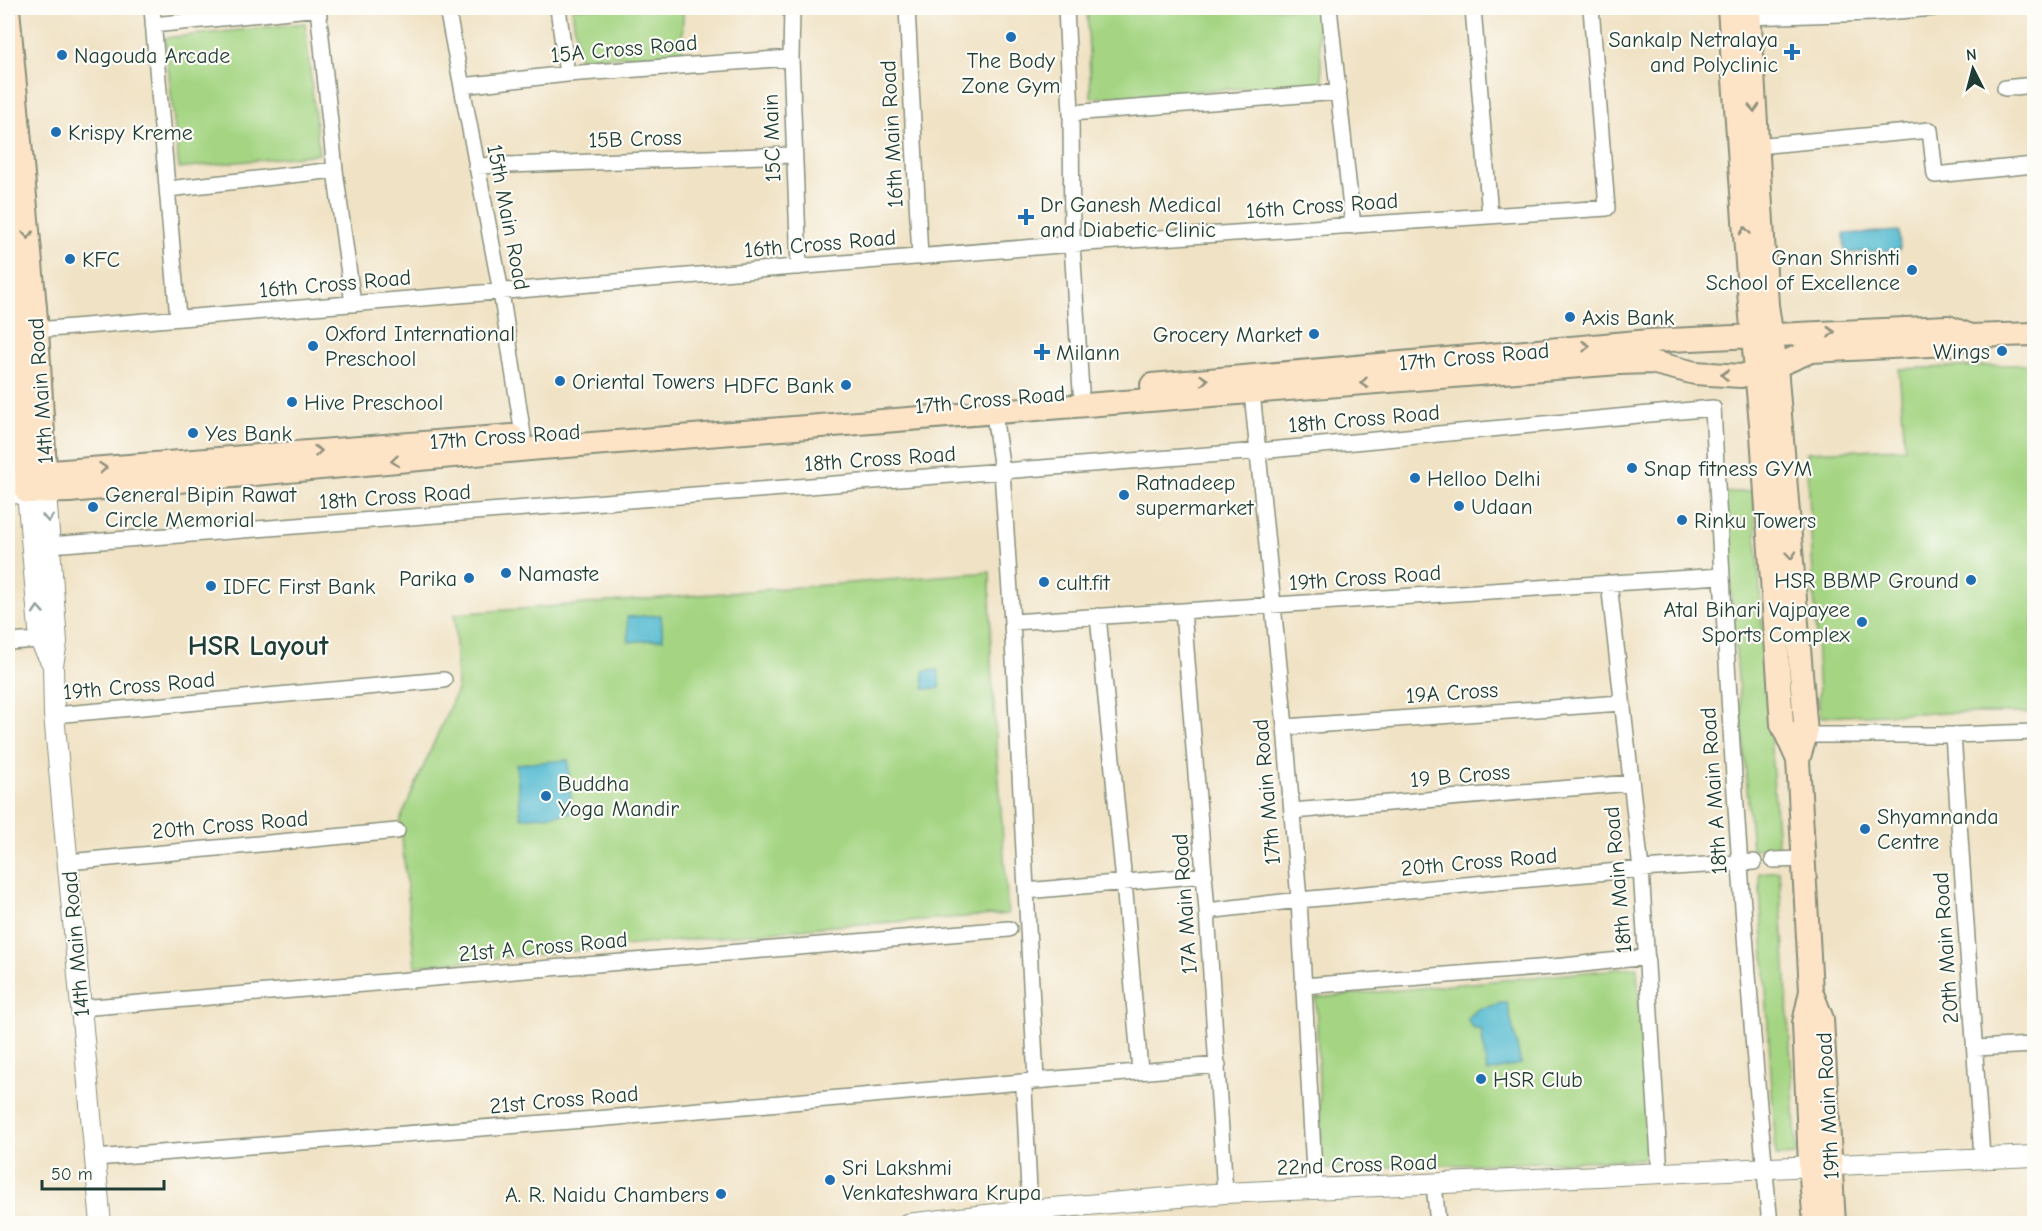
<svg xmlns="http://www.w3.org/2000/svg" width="2042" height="1231" font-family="'Comic Neue',sans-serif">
<rect width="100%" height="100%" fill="#fdfcf7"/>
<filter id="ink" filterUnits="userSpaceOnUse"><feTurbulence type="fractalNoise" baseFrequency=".0167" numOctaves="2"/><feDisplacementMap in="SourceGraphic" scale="12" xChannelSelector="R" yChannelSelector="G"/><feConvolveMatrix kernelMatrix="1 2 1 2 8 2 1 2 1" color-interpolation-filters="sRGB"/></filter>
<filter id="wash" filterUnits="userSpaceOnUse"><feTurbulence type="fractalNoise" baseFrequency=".008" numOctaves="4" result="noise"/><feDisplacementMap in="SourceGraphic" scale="24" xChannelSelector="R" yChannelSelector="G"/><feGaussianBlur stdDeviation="1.35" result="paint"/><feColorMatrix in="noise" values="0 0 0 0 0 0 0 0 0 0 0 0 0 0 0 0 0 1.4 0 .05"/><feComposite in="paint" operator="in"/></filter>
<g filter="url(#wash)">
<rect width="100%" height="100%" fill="#f0e2c4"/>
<path fill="#a5d583" stroke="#62895c" stroke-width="1.5" d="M 572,8 L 683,8 L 682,54 L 579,58 Z
M 1087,8 L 1316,8 L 1323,83 L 1091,98 Z
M 305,23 L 319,154 L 179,168 L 165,38 Z
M 2034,364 L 2034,713 L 1912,713 L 1820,717 L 1807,452 L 1905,448 L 1899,369 Z
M 1753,491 L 1778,847 L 1752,849 L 1723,493 Z
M 990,572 L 991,662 L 1008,914 L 833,926 L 415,966 L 400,820 L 457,690 L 455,614 Z
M 1779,871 L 1797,1155 L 1776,1156 L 1759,873 Z
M 1637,967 L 1649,1159 L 1322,1169 L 1316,998 Z"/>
<path fill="#52bad0" stroke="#387c82" stroke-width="1.5" d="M 1899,231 L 1900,250 L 1845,253 L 1844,234 Z
M 661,615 L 663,639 L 629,642 L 627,617 Z
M 938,670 L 940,688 L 924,689 L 923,671 Z
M 568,760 L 572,813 L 521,818 L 516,764 Z
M 1507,1002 L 1521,1064 L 1487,1072 L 1481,1029 L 1474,1029 L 1469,1023 L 1468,1018 L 1478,1009 Z"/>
</g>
<g filter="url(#ink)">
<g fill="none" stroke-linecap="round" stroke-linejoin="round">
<defs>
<path id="minor" d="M 152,8 L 178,318
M 318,8 L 335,170 L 353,304
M 447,8 L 501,292 L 523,435
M 558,8 L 567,74
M 792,8 L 791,58 L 799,267
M 907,8 L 920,257
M 1066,8 L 1071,113 L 1072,244 L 1081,391
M 1329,8 L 1353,226
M 1473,8 L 1490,216
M 1743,17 L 1873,13 L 1934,8
M 153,25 L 319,8
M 462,86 L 567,74 L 791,58
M 2005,88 L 2034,85
M 1071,113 L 1339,92
M 1756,146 L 1930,130 L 1935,175 L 2034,165
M 476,166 L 794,155
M 168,189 L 335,170
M 37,330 L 1072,244 L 1607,208 L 1591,8
M 1252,392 L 1285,727 L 1299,900 L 1315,1189
M 994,414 L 1002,471 L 1012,622 L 1036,1080
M 50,545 L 1259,451 L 1713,408 C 1727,680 1743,953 1770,1224
M 1609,583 L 1641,869 L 1660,1174
M 1183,611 L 1207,911 L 1225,1193
M 1098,616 L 1124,882 L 1140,1071
M 1012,622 L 1721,576
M 8,642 L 40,640
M 54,715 L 444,680
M 1285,727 L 1621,703
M 1798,735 L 1953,735 L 2034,732
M 1953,735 L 1982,1157
M 1292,811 L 1631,783
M 1773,860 L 1805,859
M 68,862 L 397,831
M 1026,891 L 1205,875
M 1207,911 L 1299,900 L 1641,869 L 1754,862
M 1303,986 L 1564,966 L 1647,957
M 81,1008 L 1009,929
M 1975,1048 L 2034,1045
M 1024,1090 L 1030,1210
M 95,1158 L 596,1119 L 1218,1065
M 1434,1184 L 1438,1224"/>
<path id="tertiary" d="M 8,476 L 26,474
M 46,492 L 57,642 L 53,665 L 54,715 L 101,1224
M 8,494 L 27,492 L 40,641 L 53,665
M 907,1224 L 1030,1210 L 1225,1193 L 2034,1156"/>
<path id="secondary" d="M 1729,8 L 1750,305 L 1762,435 L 1782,724 L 1798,760 L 1811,991 L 1804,1023 L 1810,1166 L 1815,1224
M 1749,8 L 1767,305 L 1776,366 L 1806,734 L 1798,760
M 8,9 L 37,330 L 46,486
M 8,229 L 27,492 L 69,491 L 541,448 L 1619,363 L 1651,362 L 1695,373 L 1741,376 L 1776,366 L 1811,351 L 1949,344 L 1971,336 L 2034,334
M 1152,385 L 1649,341 L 1948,327 L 1971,336
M 26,474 L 512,436
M 1811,991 L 1822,1019 L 1834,1224"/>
</defs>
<use href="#minor" stroke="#88907c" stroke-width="18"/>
<use href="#tertiary" stroke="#88907c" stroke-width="22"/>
<use href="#secondary" stroke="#88907c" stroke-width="26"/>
<use href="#minor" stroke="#fff" stroke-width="15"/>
<use href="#tertiary" stroke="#fff" stroke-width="20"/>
<use href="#secondary" stroke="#fee4c6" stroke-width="22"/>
</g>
<defs><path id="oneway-chevron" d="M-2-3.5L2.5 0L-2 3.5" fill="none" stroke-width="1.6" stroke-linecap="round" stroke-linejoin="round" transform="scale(1.5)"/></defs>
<g stroke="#8e907d">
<use href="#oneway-chevron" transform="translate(1754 108) rotate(87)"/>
<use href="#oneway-chevron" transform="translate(1745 231) rotate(-94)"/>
<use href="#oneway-chevron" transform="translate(28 235) rotate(85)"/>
<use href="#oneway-chevron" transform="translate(1831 332) rotate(-3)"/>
<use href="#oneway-chevron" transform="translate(1586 346) rotate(-5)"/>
<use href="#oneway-chevron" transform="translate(1725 375) rotate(-177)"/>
<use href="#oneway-chevron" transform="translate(1204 380) rotate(-5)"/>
<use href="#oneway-chevron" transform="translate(1364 383) rotate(175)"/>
<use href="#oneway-chevron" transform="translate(318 451) rotate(-5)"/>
<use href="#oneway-chevron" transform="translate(395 461) rotate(175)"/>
<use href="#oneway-chevron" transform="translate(103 468) rotate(-5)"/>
<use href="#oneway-chevron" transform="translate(1791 555) rotate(85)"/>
</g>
<g stroke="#8f9e9a">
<use href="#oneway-chevron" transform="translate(48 518) rotate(87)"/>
<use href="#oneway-chevron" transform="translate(38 610) rotate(-94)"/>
</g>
</g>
<g fill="#1f6fb2" stroke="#fdfcf7" stroke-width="2">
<circle cx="1011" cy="37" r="6"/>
<path d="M1789 43h6v6h6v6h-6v6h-6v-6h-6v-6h6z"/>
<circle cx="62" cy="55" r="6"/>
<circle cx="56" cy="132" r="6"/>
<path d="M1023 208h6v6h6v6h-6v6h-6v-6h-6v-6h6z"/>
<circle cx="70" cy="259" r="6"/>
<circle cx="1912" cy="270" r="6"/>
<circle cx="1570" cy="317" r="6"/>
<circle cx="1314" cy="334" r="6"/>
<circle cx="313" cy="346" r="6"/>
<circle cx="2002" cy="351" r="6"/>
<path d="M1039 343h6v6h6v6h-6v6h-6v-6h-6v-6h6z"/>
<circle cx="560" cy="381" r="6"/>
<circle cx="846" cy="385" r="6"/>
<circle cx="292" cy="402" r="6"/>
<circle cx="193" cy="433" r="6"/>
<circle cx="1632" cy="468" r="6"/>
<circle cx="1415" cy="478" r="6"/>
<circle cx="1124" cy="495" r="6"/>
<circle cx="1459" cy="506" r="6"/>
<circle cx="93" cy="507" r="6"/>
<circle cx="1682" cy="520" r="6"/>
<circle cx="506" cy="573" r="6"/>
<circle cx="469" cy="578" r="6"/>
<circle cx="1971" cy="580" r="6"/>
<circle cx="1044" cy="582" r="6"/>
<circle cx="211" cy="586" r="6"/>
<circle cx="1862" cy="622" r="6"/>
<circle cx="546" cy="796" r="6"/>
<circle cx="1865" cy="829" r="6"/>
<circle cx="1481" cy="1079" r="6"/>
<circle cx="830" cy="1180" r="6"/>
<circle cx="721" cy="1194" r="6"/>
</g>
<g text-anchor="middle" stroke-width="4.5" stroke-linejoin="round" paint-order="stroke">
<g font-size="22" fill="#1f3d34" stroke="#fdfcf7" text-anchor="start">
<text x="1778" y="47" text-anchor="end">Sankalp Netralaya<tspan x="1778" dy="25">and Polyclinic</tspan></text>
<text x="74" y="63">Nagouda Arcade</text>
<text x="1011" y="68" text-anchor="middle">The Body<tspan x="1011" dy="25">Zone Gym</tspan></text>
<text x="68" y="140">Krispy Kreme</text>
<text x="1040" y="212">Dr Ganesh Medical<tspan x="1040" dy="25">and Diabetic Clinic</tspan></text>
<text x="1900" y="265" text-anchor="end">Gnan Shrishti<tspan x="1900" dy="25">School of Excellence</tspan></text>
<text x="82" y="267">KFC</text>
<text x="1582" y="325">Axis Bank</text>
<text x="325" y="341">Oxford International<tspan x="325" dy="25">Preschool</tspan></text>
<text x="1302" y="342" text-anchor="end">Grocery Market</text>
<text x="1990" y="359" text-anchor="end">Wings</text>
<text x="1056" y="360">Milann</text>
<text x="572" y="389">Oriental Towers</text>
<text x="834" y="393" text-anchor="end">HDFC Bank</text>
<text x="304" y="410">Hive Preschool</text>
<text x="205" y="441">Yes Bank</text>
<text x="1644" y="476">Snap fitness GYM</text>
<text x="1427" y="486">Helloo Delhi</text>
<text x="1136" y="490">Ratnadeep<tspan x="1136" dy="25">supermarket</tspan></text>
<text x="105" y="502">General Bipin Rawat<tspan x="105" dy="25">Circle Memorial</tspan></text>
<text x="1471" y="514">Udaan</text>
<text x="1694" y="528">Rinku Towers</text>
<text x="518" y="581">Namaste</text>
<text x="457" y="586" text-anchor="end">Parika</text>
<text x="1959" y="588" text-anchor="end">HSR BBMP Ground</text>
<text x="1056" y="590">cult.fit</text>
<text x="223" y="594">IDFC First Bank</text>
<text x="1850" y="617" text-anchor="end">Atal Bihari Vajpayee<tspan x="1850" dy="25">Sports Complex</tspan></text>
<text x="558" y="791">Buddha<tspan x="558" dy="25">Yoga Mandir</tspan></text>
<text x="1877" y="824">Shyamnanda<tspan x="1877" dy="25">Centre</tspan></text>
<text x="1493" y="1087">HSR Club</text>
<text x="842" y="1175">Sri Lakshmi<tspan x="842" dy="25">Venkateshwara Krupa</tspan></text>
<text x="709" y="1202" text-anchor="end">A. R. Naidu Chambers</text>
</g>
<g font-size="22" fill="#1f3d34" stroke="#fdfcf7">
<text transform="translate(624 48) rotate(-5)" y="8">15A Cross Road</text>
<text transform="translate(891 134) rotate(-93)" y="8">16th Main Road</text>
<text transform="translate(635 138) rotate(-2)" y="8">15B Cross</text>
<text transform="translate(771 138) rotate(-92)" y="8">15C Main</text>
<text transform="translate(1322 205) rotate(-4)" y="8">16th Cross Road</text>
<text transform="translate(509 217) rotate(79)" y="8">15th Main Road</text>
<text transform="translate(820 243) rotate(-5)" y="8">16th Cross Road</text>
<text transform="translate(335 283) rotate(-5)" y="8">16th Cross Road</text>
<text transform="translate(1474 356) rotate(-5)" y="8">17th Cross Road</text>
<text transform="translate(40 391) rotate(-94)" y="8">14th Main Road</text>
<text transform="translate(990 399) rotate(-5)" y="8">17th Cross Road</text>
<text transform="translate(1364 418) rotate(-5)" y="8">18th Cross Road</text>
<text transform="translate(505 436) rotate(-4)" y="8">17th Cross Road</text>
<text transform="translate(880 458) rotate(-4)" y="8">18th Cross Road</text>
<text transform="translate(395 496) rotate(-4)" y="8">18th Cross Road</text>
<text transform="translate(1365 577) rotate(-4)" y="8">19th Cross Road</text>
<text transform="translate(139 685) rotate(-5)" y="8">19th Cross Road</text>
<text transform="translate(1452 692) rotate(-4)" y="8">19A Cross</text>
<text transform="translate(1460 775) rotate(-5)" y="8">19 B Cross</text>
<text transform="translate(1713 791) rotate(-94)" y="8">18th A Main Road</text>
<text transform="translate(1266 792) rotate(-95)" y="8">17th Main Road</text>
<text transform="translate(230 824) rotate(-5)" y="8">20th Cross Road</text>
<text transform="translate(1479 861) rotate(-5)" y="8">20th Cross Road</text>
<text transform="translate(1617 880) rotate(-95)" y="8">18th Main Road</text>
<text transform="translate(1184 904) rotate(-94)" y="8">17A Main Road</text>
<text transform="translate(75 944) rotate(-95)" y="8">14th Main Road</text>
<text transform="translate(543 946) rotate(-5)" y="8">21st A Cross Road</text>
<text transform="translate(1945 948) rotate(-94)" y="8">20th Main Road</text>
<text transform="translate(564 1099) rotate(-5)" y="8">21st Cross Road</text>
<text transform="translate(1827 1106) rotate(-93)" y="8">19th Main Road</text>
<text transform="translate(1357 1164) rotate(-2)" y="8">22nd Cross Road</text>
</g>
<g font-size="28" font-weight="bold" fill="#1f3d34" stroke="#fdfcf7">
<text x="258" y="655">HSR Layout</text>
</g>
</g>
<rect width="2042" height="1231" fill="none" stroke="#fdfcf7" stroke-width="30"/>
<g transform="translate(1973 69) rotate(354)" stroke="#fdfcf7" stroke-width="4.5" paint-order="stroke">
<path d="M0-4.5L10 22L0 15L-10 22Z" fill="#1f3d34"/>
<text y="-9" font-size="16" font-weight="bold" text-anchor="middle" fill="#1f3d34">N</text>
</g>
<path d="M42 1180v9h122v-9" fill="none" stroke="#1f3d34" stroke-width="3"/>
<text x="51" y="1180" font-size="18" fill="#1f3d34" stroke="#fdfcf7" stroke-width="4.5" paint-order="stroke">50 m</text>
</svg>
